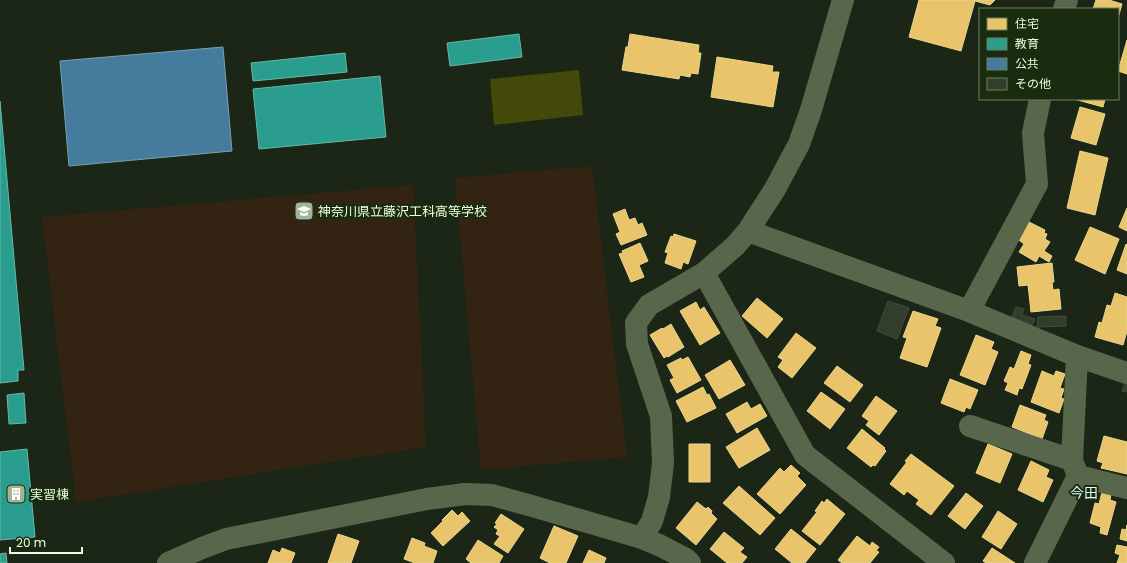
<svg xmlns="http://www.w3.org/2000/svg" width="1127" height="563" font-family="Poppins,'Noto Sans JP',sans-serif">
<rect width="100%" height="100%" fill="#1c2616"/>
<path fill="#332313" d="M 592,166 L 627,457 L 481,470 L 455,178 Z
M 413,185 L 426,447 L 76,502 L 42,217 Z"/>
<path fill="#424909" d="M 579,70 L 583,115 L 494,125 L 490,79 Z"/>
<path fill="#e9c46a" stroke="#e9d68c" d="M 919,0 L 995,0 L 990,5 L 975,1 L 961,51 L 909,37 Z
M 1096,0 L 1109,0 L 1122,4 L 1118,18 L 1118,9 L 1093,9 Z
M 630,34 L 699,45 L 698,53 L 701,53 L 698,74 L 691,73 L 690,77 L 680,75 L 679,79 L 622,70 L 626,47 L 628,47 Z
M 1127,40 L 1127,74 L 1118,71 Z
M 717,57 L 773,66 L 772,72 L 779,72 L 773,107 L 711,97 Z
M 1074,99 L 1105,99 L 1103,107 Z
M 1080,107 L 1105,114 L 1096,145 L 1071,138 Z
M 1080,151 L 1108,158 L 1095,215 L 1067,208 Z
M 1127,208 L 1127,231 L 1119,227 Z
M 625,209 L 629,220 L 635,218 L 638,225 L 642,223 L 647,235 L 621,245 L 616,234 L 620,232 L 613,214 Z
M 1029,222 L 1045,230 L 1044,233 L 1047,234 L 1045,239 L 1050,242 L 1044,251 L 1052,256 L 1049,262 L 1039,256 L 1036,262 L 1019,252 L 1024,244 L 1019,240 Z
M 1090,227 L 1119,239 L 1105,274 L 1075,260 Z
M 674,234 L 696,241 L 688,264 L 683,262 L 681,269 L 665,263 L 668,253 L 665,252 L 671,236 L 673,237 Z
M 640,243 L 648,261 L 639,265 L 644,277 L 631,282 L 619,254 L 623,253 L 622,251 Z
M 1126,244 L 1127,245 L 1127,274 L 1117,270 Z
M 1052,263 L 1054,282 L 1052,282 L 1053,290 L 1059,289 L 1061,309 L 1031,312 L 1028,285 L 1019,286 L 1017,267 Z
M 1115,293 L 1127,297 L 1127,331 L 1123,345 L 1095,337 L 1099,322 L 1102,323 L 1107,305 L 1111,306 Z
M 757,298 L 783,319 L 767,338 L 742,316 Z
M 696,302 L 700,310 L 704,307 L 720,333 L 700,345 L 680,311 Z
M 913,311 L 938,319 L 935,326 L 941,328 L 927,367 L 900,358 L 907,338 L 903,337 Z
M 671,324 L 684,347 L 668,357 L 667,356 L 664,358 L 650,335 L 662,328 L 663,329 Z
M 796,333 L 816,348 L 792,378 L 778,367 L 783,360 L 778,357 Z
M 976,335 L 994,342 L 991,349 L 998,352 L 985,385 L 960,375 Z
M 1021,351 L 1031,355 L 1028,364 L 1031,365 L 1022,389 L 1019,388 L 1017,395 L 1005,390 L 1008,383 L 1004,381 L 1010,367 L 1014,369 Z
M 688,357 L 701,380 L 677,393 L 670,380 L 674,378 L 667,365 L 681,358 L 682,360 Z
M 730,360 L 745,385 L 719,399 L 705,375 Z
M 837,366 L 863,385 L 850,402 L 824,383 Z
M 1042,371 L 1054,376 L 1056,371 L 1065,374 L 1060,388 L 1064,389 L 1061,398 L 1064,399 L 1059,413 L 1031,402 Z
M 950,379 L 978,390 L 970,409 L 966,407 L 964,412 L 941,403 Z
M 703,387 L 707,395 L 709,394 L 716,408 L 687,422 L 676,401 Z
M 821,392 L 845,409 L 830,429 L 807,411 Z
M 876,396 L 897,411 L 879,435 L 866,425 L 869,421 L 862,416 Z
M 747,402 L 751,409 L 760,404 L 767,416 L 737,433 L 726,414 Z
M 1020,405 L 1046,415 L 1044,420 L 1048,422 L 1042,439 L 1012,427 Z
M 757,428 L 770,450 L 739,468 L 726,447 Z
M 862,429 L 885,448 L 884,449 L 886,451 L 875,466 L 873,465 L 871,467 L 847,448 Z
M 1104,436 L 1127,442 L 1127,474 L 1101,468 L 1103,463 L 1097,461 Z
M 689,444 L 710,444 L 710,482 L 689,482 Z
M 988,444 L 1012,454 L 1000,483 L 976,473 Z
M 911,454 L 954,486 L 931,515 L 916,504 L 919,500 L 907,491 L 904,495 L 890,484 L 907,462 L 905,461 Z
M 1031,461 L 1049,470 L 1046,477 L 1053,480 L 1043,502 L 1018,490 Z
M 791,465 L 800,473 L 797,476 L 806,485 L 780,514 L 757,494 L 780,468 L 784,472 Z
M 739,486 L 775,518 L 760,535 L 723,503 Z
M 1102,492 L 1111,494 L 1110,500 L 1116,502 L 1107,535 L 1100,533 L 1101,527 L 1090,523 L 1095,503 L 1099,504 Z
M 966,493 L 983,506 L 965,529 L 948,516 Z
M 827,499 L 845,514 L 820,545 L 802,531 L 817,512 L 815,511 L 822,501 L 824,503 Z
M 697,502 L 706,509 L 708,507 L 712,511 L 711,513 L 717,519 L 696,545 L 676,528 Z
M 452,510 L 458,516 L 462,512 L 470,521 L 443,546 L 431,533 L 443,521 L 442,520 Z
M 998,511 L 1017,524 L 1001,549 L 982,537 Z
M 501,514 L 524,529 L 508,553 L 494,544 L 500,536 L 496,534 L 498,530 L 494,527 L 497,524 L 495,523 Z
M 1127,525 L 1127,541 L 1120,539 L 1122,529 L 1126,530 Z
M 554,526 L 578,536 L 566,563 L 550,563 L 540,558 Z
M 791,529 L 816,549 L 805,563 L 792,563 L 775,549 Z
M 724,532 L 744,548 L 740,552 L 747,557 L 742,563 L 727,563 L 710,549 Z
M 338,534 L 359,541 L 351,563 L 328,563 Z
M 857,536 L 870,546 L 872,542 L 879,547 L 876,551 L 879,552 L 870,563 L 842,563 L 838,560 Z
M 412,538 L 425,543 L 424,546 L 437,551 L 433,563 L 415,563 L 404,559 Z
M 478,540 L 503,556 L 499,563 L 471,563 L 466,559 Z
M 1117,545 L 1127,547 L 1127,563 L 1117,563 L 1120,555 L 1115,553 Z
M 282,548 L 295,553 L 291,563 L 268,563 L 273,550 L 280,553 Z
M 992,548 L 1015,563 L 986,563 L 983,561 Z
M 589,550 L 606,558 L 604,563 L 583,563 Z"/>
<path fill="#2a9d8f" stroke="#64baa6" d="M 519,34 L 522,57 L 450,66 L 447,43 Z
M 345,53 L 347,72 L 253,81 L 251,63 Z
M 380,76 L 386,137 L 259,149 L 253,89 Z
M 0,101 L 24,370 L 18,370 L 18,381 L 0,383 Z
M 24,393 L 26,423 L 9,424 L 7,395 Z
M 27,449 L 35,537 L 0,540 L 0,452 Z
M 6,553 L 7,563 L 0,563 L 0,554 Z"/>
<path fill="#457b9d" stroke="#76a3b0" d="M 223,47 L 232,151 L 69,166 L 60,61 Z"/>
<path fill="#323d2b" stroke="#415039" d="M 888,301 L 909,308 L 897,339 L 877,331 Z
M 1016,307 L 1024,309 L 1022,315 L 1035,319 L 1032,325 L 1012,317 Z
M 1066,316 L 1066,326 L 1037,327 L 1038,317 Z
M 1126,380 L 1127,380 L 1127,392 L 1122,391 Z"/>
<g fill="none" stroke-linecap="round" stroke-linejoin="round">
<path stroke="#58674b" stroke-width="22" d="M 1064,9 L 1067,0
M 748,231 L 969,311 L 1077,356 L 1127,373
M 704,273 L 805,455 L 944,563
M 969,311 L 1037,184 L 1033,133 L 1040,99
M 970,426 L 1072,460
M 1078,476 L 1127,488
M 642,538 L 652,521 L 659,497 L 663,463 L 661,416 L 637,344 L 636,323 L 649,305 L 704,273 L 735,246 L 748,231 L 775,189 L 799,144 L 811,110 L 843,0
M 168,563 L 202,548 L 226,539 L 427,499 L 465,494 L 492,495 L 532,506 L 642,538 L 661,546 L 686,559 L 690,563
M 1035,563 L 1078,476 L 1072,460 L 1077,356"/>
</g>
<defs>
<symbol id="school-square" viewBox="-11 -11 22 22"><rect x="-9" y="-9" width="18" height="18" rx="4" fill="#a2b396" stroke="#1a2c10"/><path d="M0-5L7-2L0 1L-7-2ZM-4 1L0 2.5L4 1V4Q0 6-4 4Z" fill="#fff"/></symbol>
<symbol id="building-square" viewBox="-11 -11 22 22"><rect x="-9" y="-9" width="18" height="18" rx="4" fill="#a2b396" stroke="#1a2c10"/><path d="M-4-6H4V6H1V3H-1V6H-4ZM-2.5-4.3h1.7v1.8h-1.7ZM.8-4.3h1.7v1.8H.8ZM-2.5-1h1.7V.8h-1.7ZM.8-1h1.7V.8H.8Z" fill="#fff"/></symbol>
</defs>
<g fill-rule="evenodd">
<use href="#school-square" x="293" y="200" width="22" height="22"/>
<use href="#building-square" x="5" y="483" width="22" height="22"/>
</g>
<g text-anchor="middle" stroke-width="4" stroke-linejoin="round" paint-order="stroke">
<g font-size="13" fill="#eaffdb" stroke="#1a2c10" text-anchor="start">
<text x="318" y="216">神奈川県立藤沢工科高等学校</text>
<text x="30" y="499">実習棟</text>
</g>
<g font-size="14" fill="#ddfff9" stroke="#1a2c10">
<text x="1084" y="498">今田</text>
</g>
</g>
<rect x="979" y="8" width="140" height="92" fill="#1a2c10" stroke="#6d8061"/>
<rect x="987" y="18" width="20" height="12" fill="#e9c46a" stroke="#6d8061"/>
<text x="1015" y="28" font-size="12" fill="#eaffdb">住宅</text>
<rect x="987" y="38" width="20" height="12" fill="#2a9d8f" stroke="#6d8061"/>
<text x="1015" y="48" font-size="12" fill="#eaffdb">教育</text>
<rect x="987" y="58" width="20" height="12" fill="#457b9d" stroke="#6d8061"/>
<text x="1015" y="68" font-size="12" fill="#eaffdb">公共</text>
<rect x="987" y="78" width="20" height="12" fill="#323d2b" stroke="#6d8061"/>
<text x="1015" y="88" font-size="12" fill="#eaffdb">その他</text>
<path d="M10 547v6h72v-6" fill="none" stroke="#eaffdb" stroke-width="2"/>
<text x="16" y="547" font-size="12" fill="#eaffdb" stroke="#1a2c10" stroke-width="3" paint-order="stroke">20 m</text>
</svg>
